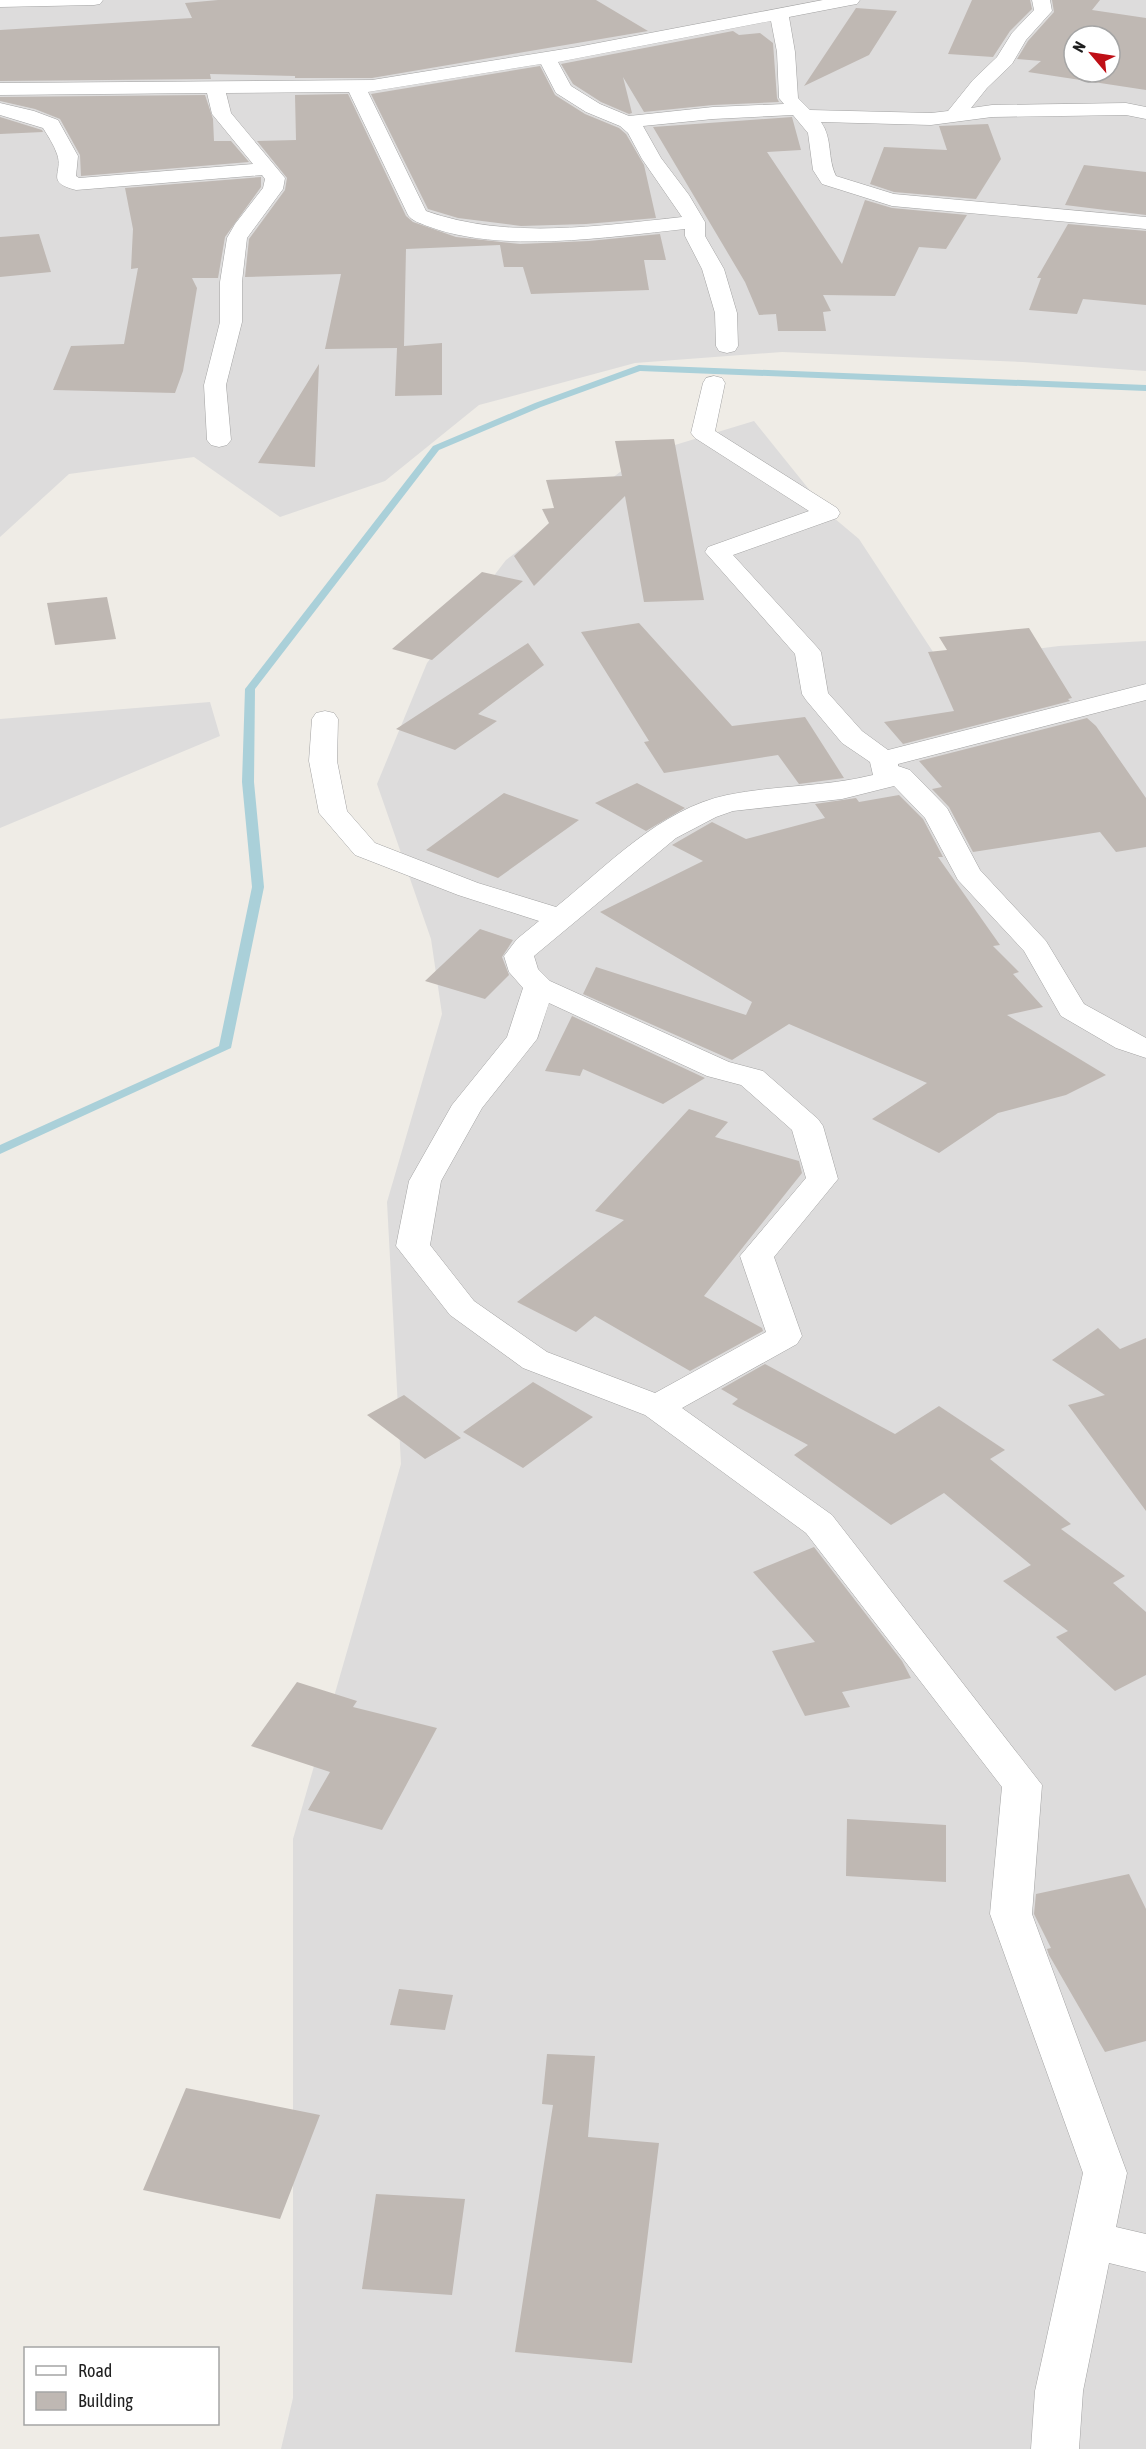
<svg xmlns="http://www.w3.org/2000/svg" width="1146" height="2449" font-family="'Asap Condensed',sans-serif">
<rect width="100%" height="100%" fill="#efece6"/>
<path fill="#dddcdc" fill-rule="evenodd" d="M 0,0 L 1146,0 L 1146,371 L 1023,362 L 782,352 L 635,363 L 479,405 L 385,481 L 280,517 L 194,457 L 69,474 L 0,537 ZM 1074,36 L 1110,36 L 1110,72 L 1074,72 Z
M 754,421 L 828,513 L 859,539 L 939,661 L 1059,646 L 1146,641 L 1146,2449 L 281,2449 L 293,2398 L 293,1839 L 401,1464 L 387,1202 L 442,1014 L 431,939 L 377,784 L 427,663 L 506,560 L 642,455 Z
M 210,702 L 220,736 L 0,828 L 0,719 Z"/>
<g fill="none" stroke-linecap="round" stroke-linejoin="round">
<path fill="#aad0d9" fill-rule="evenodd" d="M 639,365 L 1146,385 L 1146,391 L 640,371 L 541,407 L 439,450 L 255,689 L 254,782 L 264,887 L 231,1048 L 0,1154 L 0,1145 L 219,1046 L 252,887 L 242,782 L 245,689 L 433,446 L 535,403 Z"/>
</g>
<path fill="#bfb8b3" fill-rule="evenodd" d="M 218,0 L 596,0 L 648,31 L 372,78 L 295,78 L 295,76 L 210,74 L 211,79 L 0,81 L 0,30 L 192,18 L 185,3 Z
M 972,0 L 1030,0 L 1032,9 L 1010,31 L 993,57 L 948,54 Z
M 1052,0 L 1100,0 L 1092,10 L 1146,18 L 1146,90 L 1028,72 L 1041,61 L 1017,59 L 1028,41 L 1054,12 ZM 1074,36 L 1110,36 L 1110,72 L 1074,72 Z
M 856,8 L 897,11 L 869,55 L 804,86 Z
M 733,31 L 739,35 L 760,33 L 773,43 L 777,98 L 779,102 L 713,105 L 644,112 L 623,77 L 632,113 L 629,114 L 601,102 L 573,84 L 561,64 Z
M 540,66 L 555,95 L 585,114 L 619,128 L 626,134 L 644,165 L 656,218 L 586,224 L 521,226 L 458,218 L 428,209 L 371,94 Z
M 348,94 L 406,216 L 413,222 L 456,237 L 520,244 L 589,241 L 660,234 L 666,260 L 644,260 L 649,290 L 531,294 L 523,267 L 504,267 L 500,245 L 406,249 L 404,346 L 442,343 L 442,395 L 395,396 L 397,348 L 325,349 L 341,274 L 245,277 L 249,239 L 285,190 L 287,178 L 257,141 L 296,140 L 295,95 Z
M 205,95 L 213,119 L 214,141 L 231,141 L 249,162 L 81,176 L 80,155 L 60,119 L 35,109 L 0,101 L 0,97 Z
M 0,117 L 42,130 L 43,132 L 0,134 Z
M 792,117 L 801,150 L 767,152 L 842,264 L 865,200 L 892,208 L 967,215 L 946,249 L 919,247 L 895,296 L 823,295 L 831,311 L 823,312 L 826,331 L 778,331 L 776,314 L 759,315 L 745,282 L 653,127 Z
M 988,124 L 1001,159 L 976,199 L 894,192 L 870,184 L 884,147 L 947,150 L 939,126 Z
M 1084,165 L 1146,172 L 1146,215 L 1065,205 Z
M 261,177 L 261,187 L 225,237 L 218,278 L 192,278 L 197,288 L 183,371 L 175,393 L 53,390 L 71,346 L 124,344 L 138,268 L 131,269 L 133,229 L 125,188 Z
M 1068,224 L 1146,231 L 1146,305 L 1083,299 L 1077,314 L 1029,310 L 1041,278 L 1037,278 Z
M 39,234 L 51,272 L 0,277 L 0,237 Z
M 319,364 L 315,467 L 258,463 Z
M 674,439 L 704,600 L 644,602 L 625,496 L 534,586 L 514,556 L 549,523 L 542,509 L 554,508 L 546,480 L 622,476 L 615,441 Z
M 482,572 L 523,581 L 432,660 L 392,649 Z
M 107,597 L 116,639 L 55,645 L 47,603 Z
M 639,623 L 732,726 L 805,717 L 844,778 L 799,784 L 778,755 L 664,773 L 644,742 L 649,741 L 581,632 Z
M 1029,628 L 1072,698 L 1068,699 L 1070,701 L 903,744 L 884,722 L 954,711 L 928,652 L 947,650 L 939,637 Z
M 528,643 L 544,665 L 478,714 L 497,721 L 455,750 L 396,729 Z
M 1087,718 L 1096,726 L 1146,798 L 1146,847 L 1116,852 L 1100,832 L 973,852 L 949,807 L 932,789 L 942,787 L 919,761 Z
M 637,783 L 685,808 L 646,831 L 595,803 Z
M 504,793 L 579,820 L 498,878 L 426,850 Z
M 899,795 L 923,819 L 943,857 L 938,857 L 1000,945 L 993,946 L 1019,972 L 1013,974 L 1043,1007 L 1007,1015 L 1106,1075 L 1066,1095 L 998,1113 L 939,1153 L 872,1119 L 927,1083 L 789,1024 L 732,1060 L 583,994 L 596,967 L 746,1015 L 752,1002 L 600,912 L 703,861 L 672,845 L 712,822 L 746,839 L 825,818 L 815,804 L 856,798 L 859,802 Z
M 480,929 L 513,940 L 502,957 L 509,975 L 485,999 L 425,981 Z
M 572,1016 L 705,1078 L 663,1104 L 583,1069 L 580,1076 L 545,1071 Z
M 689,1109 L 728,1122 L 715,1137 L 799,1161 L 802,1173 L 704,1296 L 762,1328 L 763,1331 L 690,1371 L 595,1316 L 576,1332 L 517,1302 L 624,1220 L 595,1211 Z
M 1098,1328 L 1120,1349 L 1146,1338 L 1146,1511 L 1068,1405 L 1105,1395 L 1052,1360 Z
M 765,1364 L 895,1434 L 939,1406 L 1005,1450 L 990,1459 L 1071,1524 L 1061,1529 L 1125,1576 L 1113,1583 L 1146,1612 L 1146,1675 L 1115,1691 L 1056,1637 L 1068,1631 L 1003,1581 L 1031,1565 L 944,1493 L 891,1525 L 794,1455 L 808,1445 L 732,1404 L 738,1399 L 721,1389 Z
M 533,1382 L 593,1417 L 523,1468 L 463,1432 Z
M 404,1395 L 461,1438 L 425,1459 L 367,1415 Z
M 814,1547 L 902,1661 L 911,1678 L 842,1692 L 850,1707 L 805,1716 L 772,1651 L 815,1642 L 753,1572 Z
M 297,1682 L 357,1701 L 353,1707 L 437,1728 L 382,1830 L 308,1810 L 330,1772 L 251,1746 Z
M 847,1819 L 946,1825 L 946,1882 L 846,1876 Z
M 1129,1874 L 1146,1909 L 1146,2041 L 1105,2052 L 1049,1955 L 1047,1949 L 1051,1948 L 1034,1914 L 1036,1894 Z
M 399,1989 L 453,1995 L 445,2030 L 390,2025 Z
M 547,2054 L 595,2056 L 588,2137 L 659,2143 L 632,2363 L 515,2352 L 553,2105 L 542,2104 Z
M 186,2088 L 320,2115 L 280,2219 L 143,2190 Z
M 376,2194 L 465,2199 L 452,2295 L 362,2289 Z"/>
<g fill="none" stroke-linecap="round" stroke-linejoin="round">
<defs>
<path id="minor" d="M 0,0 L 103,0 L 100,4 L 94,5 L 0,7 Z
M 823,0 L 860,0 L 857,4 L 851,5 L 789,17 L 795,52 L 798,98 L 810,110 L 931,113 L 948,111 L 973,80 L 997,57 L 1012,33 L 1034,10 L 1032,0 L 1050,0 L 1052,11 L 1026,40 L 1012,64 L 987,88 L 971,108 L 992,105 L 1126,103 L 1146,107 L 1146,119 L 1126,115 L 992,117 L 931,125 L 821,122 C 833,139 827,158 836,176 L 894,194 L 1146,217 L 1146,229 L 892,206 L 822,184 L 813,170 L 808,133 L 793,115 L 713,119 L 643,126 L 661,158 L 689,195 L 705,222 L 705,236 L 724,269 L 737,313 L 738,346 L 735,351 L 727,353 L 719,351 L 716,346 L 715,313 L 702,269 L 685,236 L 685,229 C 607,237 501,254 427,226 C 420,223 412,221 408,215 L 349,92 L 226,93 L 231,113 L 285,178 L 283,189 L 247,238 L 242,282 L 242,322 L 226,385 L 231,440 L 227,445 L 219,447 L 211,445 L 207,440 L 204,385 L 220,322 L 220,282 L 227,238 L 235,224 L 263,188 L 265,179 L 262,175 L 76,190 C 44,182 64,173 57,154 C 54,145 48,136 43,128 L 0,115 L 0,103 L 34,111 L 58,120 L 78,156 L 76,176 L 79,178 L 253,164 L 212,114 L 207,93 L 0,95 L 0,83 L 372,80 L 577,47 ZM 771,21 L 777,52 L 779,98 L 784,104 L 713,107 L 629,116 L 600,104 L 571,86 L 558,62 ZM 541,64 L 556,93 L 586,112 L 620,126 L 628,133 L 642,159 L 682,217 C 598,226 508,240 426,211 L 368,92 Z
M 714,376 L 722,378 L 725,383 L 715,431 L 837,508 L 840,513 L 837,518 L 733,555 L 817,647 L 821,652 L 828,693 L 862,731 L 888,750 L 1146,684 L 1146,700 L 898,764 L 898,766 L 910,770 L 947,808 L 980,870 L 1046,941 L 1084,1004 L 1146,1038 L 1146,1058 L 1116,1048 L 1061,1016 L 1024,951 L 958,880 L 925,818 L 894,786 L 842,799 L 733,811 L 716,817 L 676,838 L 534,956 L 538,969 L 550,981 L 729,1062 L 763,1071 L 818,1119 L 823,1126 L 838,1179 L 774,1257 L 802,1336 L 797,1344 L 682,1408 L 832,1515 L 1042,1785 L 1032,1914 L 1127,2173 L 1116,2227 L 1146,2234 L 1146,2272 L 1109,2263 L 1083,2391 L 1079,2449 L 1031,2449 L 1035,2391 L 1083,2173 L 990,1914 L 1002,1787 L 806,1533 L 645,1415 L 523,1368 L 450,1315 L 396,1246 L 409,1181 L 452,1105 L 507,1037 L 523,988 L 509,972 L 504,956 L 517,939 L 539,921 L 458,895 L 355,855 L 319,813 L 309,761 L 312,719 L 316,713 L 325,711 L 334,713 L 338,719 L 337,761 L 347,811 L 375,843 L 478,883 L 556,907 C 607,866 660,809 727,795 C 776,785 825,787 873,775 L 870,762 L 842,743 L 806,700 L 802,694 L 795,654 L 705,552 L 708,547 L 809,511 L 695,438 L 691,433 L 703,383 L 706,378 ZM 549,1003 L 707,1076 L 741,1085 L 792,1130 L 806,1178 L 740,1256 L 766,1332 L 655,1393 L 547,1352 L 474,1301 L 430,1245 L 441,1181 L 482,1108 L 537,1039 Z"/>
</defs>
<use href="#minor" stroke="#a3a3a3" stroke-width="1"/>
<use href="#minor" fill="#fff" fill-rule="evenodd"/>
</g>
<rect x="24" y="2347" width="195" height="78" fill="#ffffff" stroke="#a5a5a5" stroke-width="1.5"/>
<rect x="36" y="2366" width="30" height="9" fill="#ffffff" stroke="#a5a5a5" stroke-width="1.5"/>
<text x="78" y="2377" font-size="18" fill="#1f1f1f">Road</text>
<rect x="36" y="2392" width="30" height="18" fill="#bfb8b3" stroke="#a5a5a5" stroke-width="1.5"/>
<text x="78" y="2407" font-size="18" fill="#1f1f1f">Building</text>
<g transform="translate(1092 54) rotate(299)"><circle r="28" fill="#ffffff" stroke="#a5a5a5" stroke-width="1.5"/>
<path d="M0-4.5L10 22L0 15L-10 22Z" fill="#bf0f16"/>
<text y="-9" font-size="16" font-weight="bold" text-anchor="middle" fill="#1f1f1f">N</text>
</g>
</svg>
